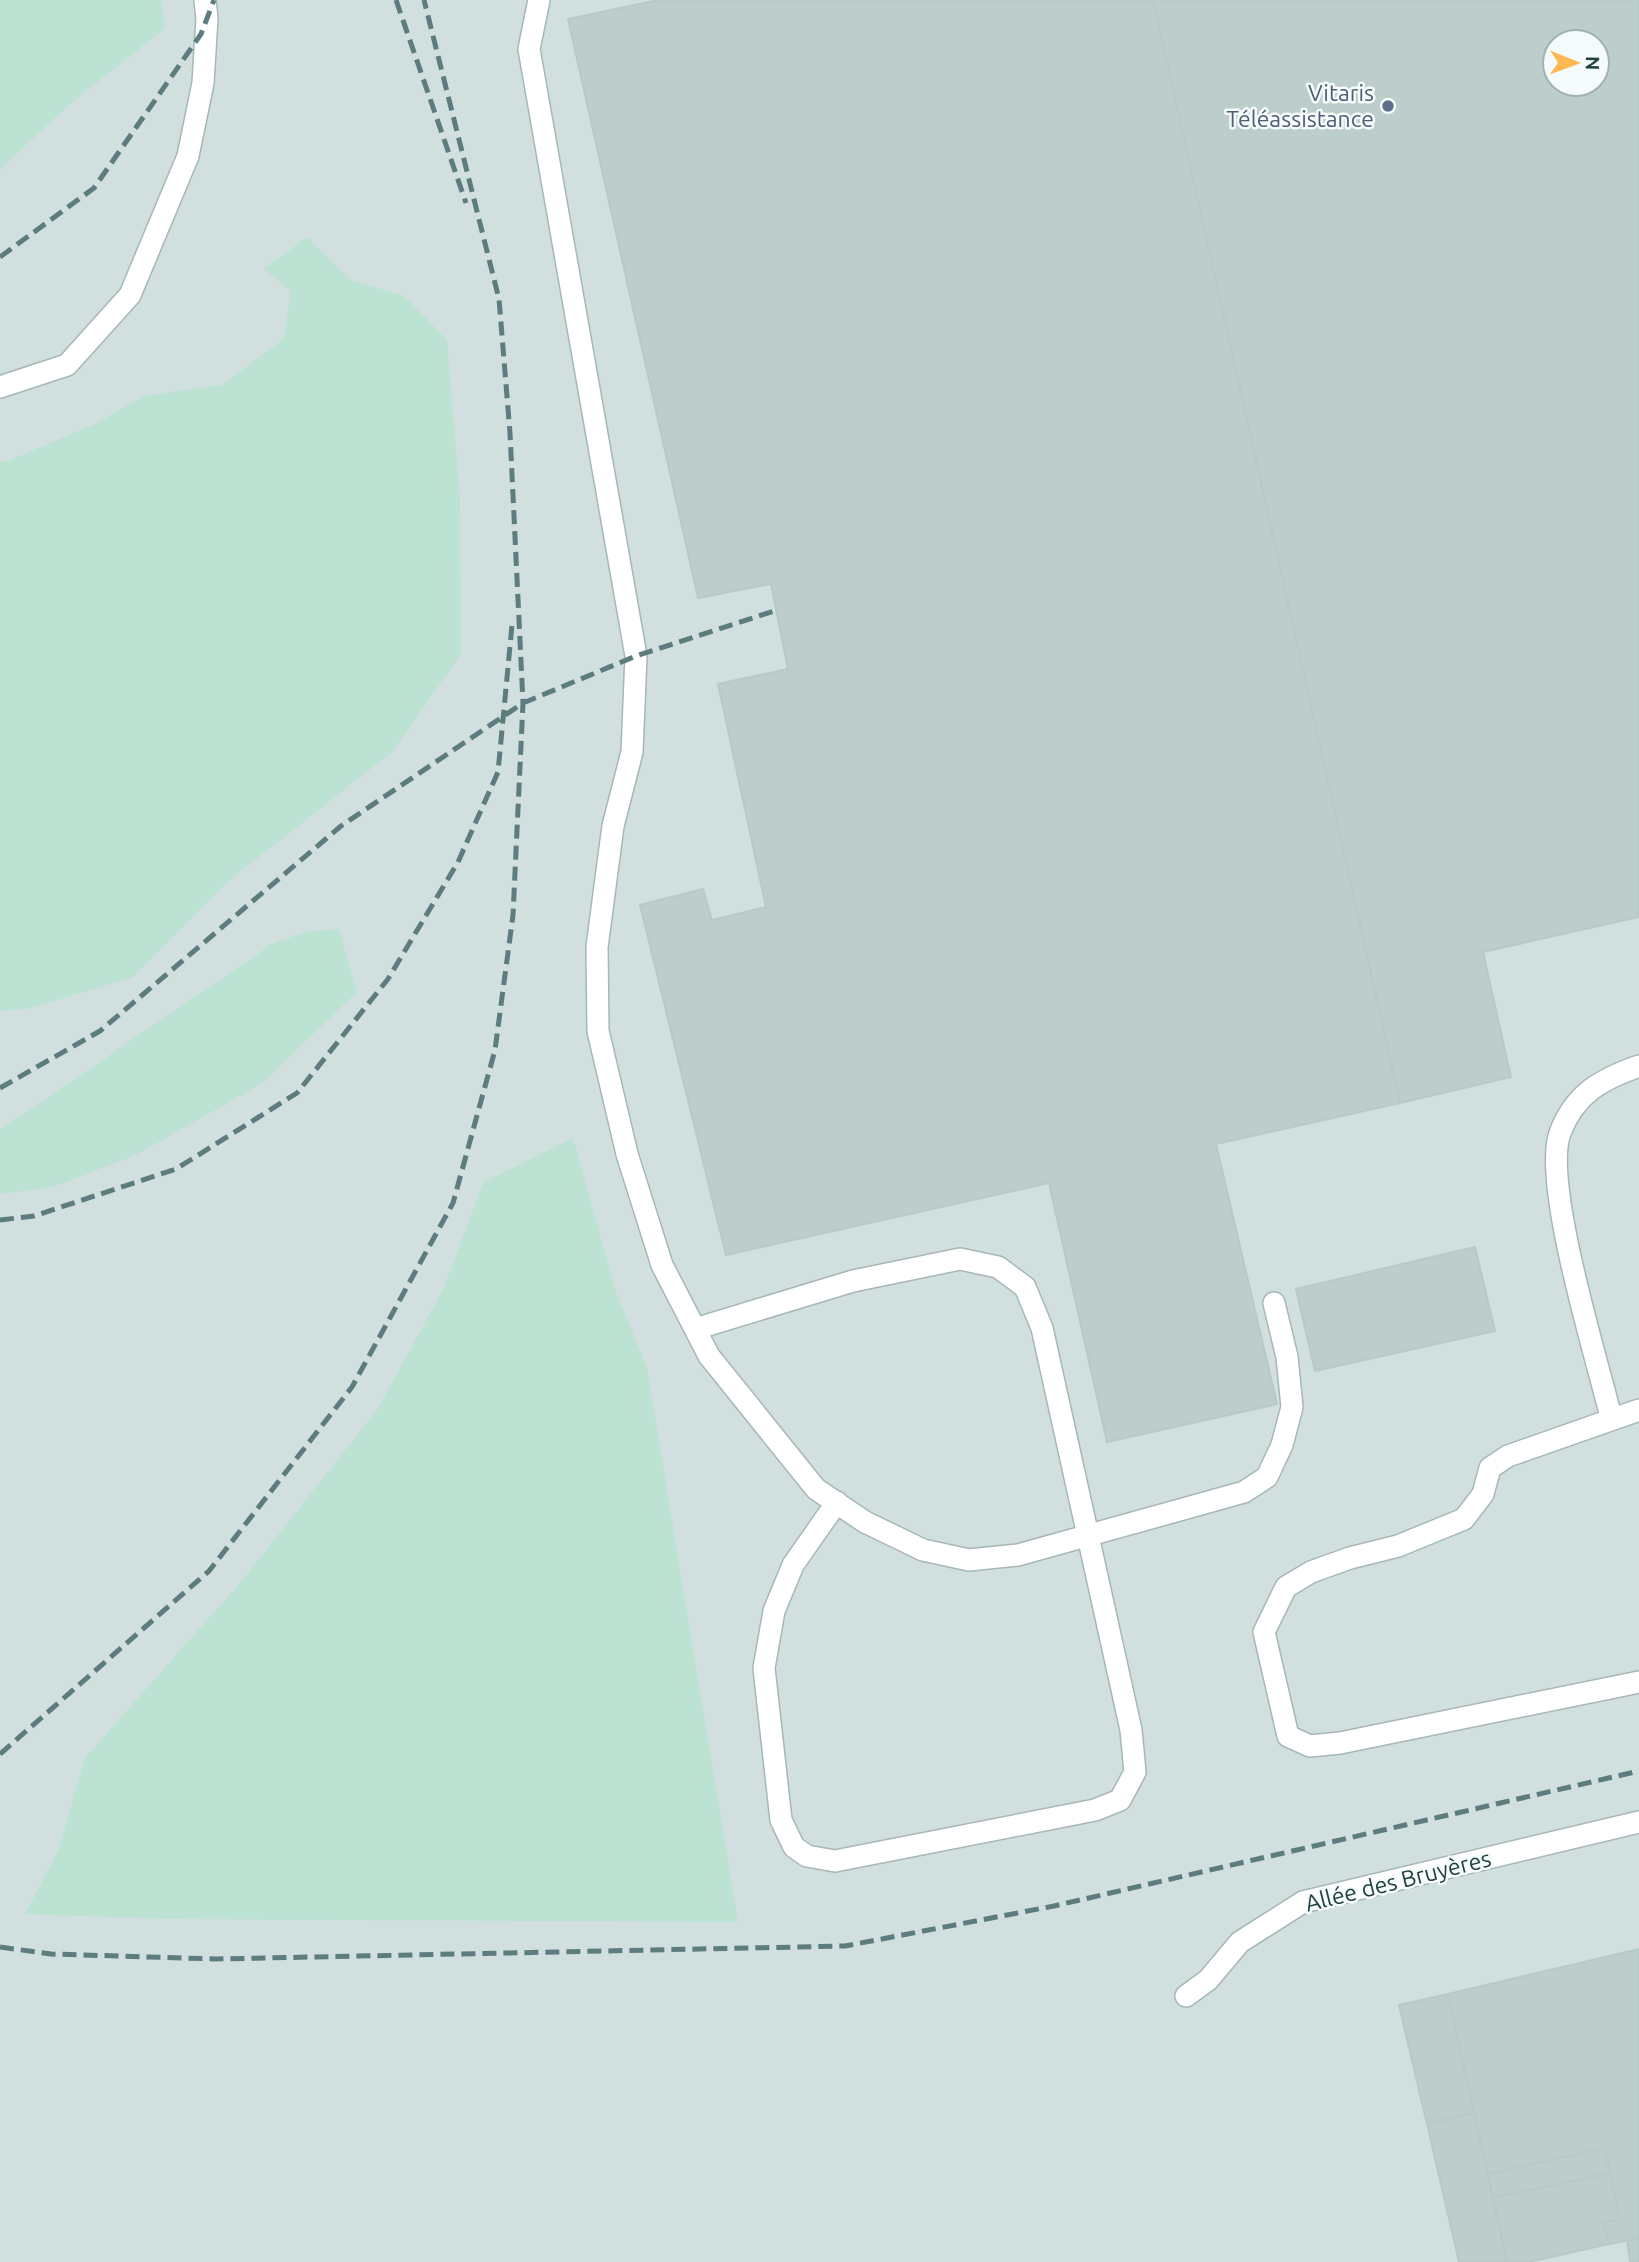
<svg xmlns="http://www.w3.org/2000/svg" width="1639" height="2262" font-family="Ubuntu,sans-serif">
<rect width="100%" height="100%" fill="#e4efee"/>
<path fill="#d2dfdf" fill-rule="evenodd" d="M 0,0 L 1639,0 L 1639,2262 L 0,2262 ZM 1555,42 L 1597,42 L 1597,84 L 1555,84 Z"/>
<path fill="#bbe2d3" d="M 0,0 L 161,0 L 165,28 L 70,104 L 0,169 Z
M 307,237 L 351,280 L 404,296 L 447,340 L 460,499 L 461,654 L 392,752 L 227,882 L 133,977 L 27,1009 L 0,1011 L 0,461 L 8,461 L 95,424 L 144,396 L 222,385 L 284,339 L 291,291 L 264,269 Z
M 339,929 L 357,992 L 262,1083 L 138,1154 L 53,1187 L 0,1194 L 0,1130 L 272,944 L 305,932 Z
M 573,1138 L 615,1289 L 647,1368 L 738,1922 L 174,1919 L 25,1914 L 58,1851 L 85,1758 L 240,1583 L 377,1410 L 444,1288 L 483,1183 Z"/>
<path fill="#bccdcb" stroke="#b6cac8" stroke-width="2" fill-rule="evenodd" d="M 658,0 L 1153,0 L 1400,1103 L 1216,1144 L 1277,1404 L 1107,1442 L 1049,1183 L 726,1255 L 640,905 L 703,889 L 712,920 L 766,907 L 718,684 L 788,669 L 771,584 L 698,598 L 568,19 Z
M 1153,0 L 1639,0 L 1639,917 L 1483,952 L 1511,1077 L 1400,1103 ZM 1555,42 L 1597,42 L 1597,84 L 1555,84 Z
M 1475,1247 L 1495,1331 L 1315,1371 L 1296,1289 Z
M 1639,1949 L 1639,2238 L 1609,2244 L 1604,2223 L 1620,2219 L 1605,2148 L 1488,2174 L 1448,1994 Z
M 1448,1994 L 1474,2113 L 1427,2124 L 1399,2005 Z
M 1474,2113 L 1493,2198 L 1507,2262 L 1459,2262 L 1427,2124 Z
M 1605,2148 L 1610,2173 L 1493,2198 L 1488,2174 Z
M 1610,2173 L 1620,2219 L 1604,2223 L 1609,2244 L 1529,2262 L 1507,2262 L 1493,2198 Z
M 1639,2238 L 1639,2262 L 1630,2262 L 1627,2241 Z"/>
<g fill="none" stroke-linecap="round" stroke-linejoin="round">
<defs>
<path id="minor" d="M 539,0 L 529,49 L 636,656 L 632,752 L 613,826 L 597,947 L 598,1031 L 627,1154 L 662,1265 L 709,1356 L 816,1489 L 865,1522 L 923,1550 L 969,1560 L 1018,1555 L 1244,1492 L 1267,1477 L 1282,1445 L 1292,1407 L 1287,1357 L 1274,1303
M 0,387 L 67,365 L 130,295 L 188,156 L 203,83 L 207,18 L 205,0
M 695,1329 L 853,1281 L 960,1259 L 998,1267 L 1025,1287 L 1042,1328 L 1131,1730 L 1135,1772 L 1120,1800 L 1095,1810 L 835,1861 L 807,1856 L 794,1847 L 781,1820 L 764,1668 L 774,1611 L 793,1565 L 837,1502
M 1639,1410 L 1508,1456 L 1490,1468 L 1483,1494 L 1464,1519 L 1398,1546 L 1350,1558 L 1311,1572 L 1286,1587 L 1264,1632 L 1288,1736 L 1310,1746 L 1340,1743 L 1639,1682
M 1611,1417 C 1597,1359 1542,1183 1560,1133 C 1575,1093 1602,1079 1639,1066
M 1186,1996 L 1208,1980 L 1240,1942 L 1303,1902 L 1639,1822"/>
</defs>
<use href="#minor" stroke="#a6b7b7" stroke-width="24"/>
<use href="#minor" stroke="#fff" stroke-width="21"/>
<path stroke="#5c7c7e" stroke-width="5" stroke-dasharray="14 7" stroke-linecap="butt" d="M 396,0 L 466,203
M 0,257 L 94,188 L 201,34 L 214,0
M 0,1088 L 100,1031 L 341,826 L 523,703 L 636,656 L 777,610
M 0,1220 L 34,1216 L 176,1169 L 297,1093 L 388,979 L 458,862 L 498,772 L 512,625
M 0,1754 L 209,1571 L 352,1387 L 453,1203 L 495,1050 L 513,915 L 523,703 L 510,433 L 499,299 L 424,0
M 0,1947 L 51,1954 L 216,1959 L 845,1946 L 1054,1906 L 1639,1771"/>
</g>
<circle fill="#5c6f8a" stroke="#f5fbfa" stroke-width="2.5" cx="1388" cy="106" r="7"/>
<g text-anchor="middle" stroke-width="5" stroke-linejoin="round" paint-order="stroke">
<g font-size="23" fill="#4e5e75" stroke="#f5fbfa" text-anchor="end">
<text x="1374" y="101">Vitaris<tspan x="1374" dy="26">Téléassistance</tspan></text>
</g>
<g font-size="23" fill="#214143" stroke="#f5fbfa">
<text transform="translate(1398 1881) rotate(-14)" y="8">Allée des Bruyères</text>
</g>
</g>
<g transform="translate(1576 63) rotate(91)"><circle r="33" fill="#f5fbfa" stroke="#a0b1b1" stroke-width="2"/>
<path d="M0-5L12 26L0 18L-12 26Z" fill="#ffb852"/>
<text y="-10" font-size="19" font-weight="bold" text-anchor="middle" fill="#214143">N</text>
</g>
</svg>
